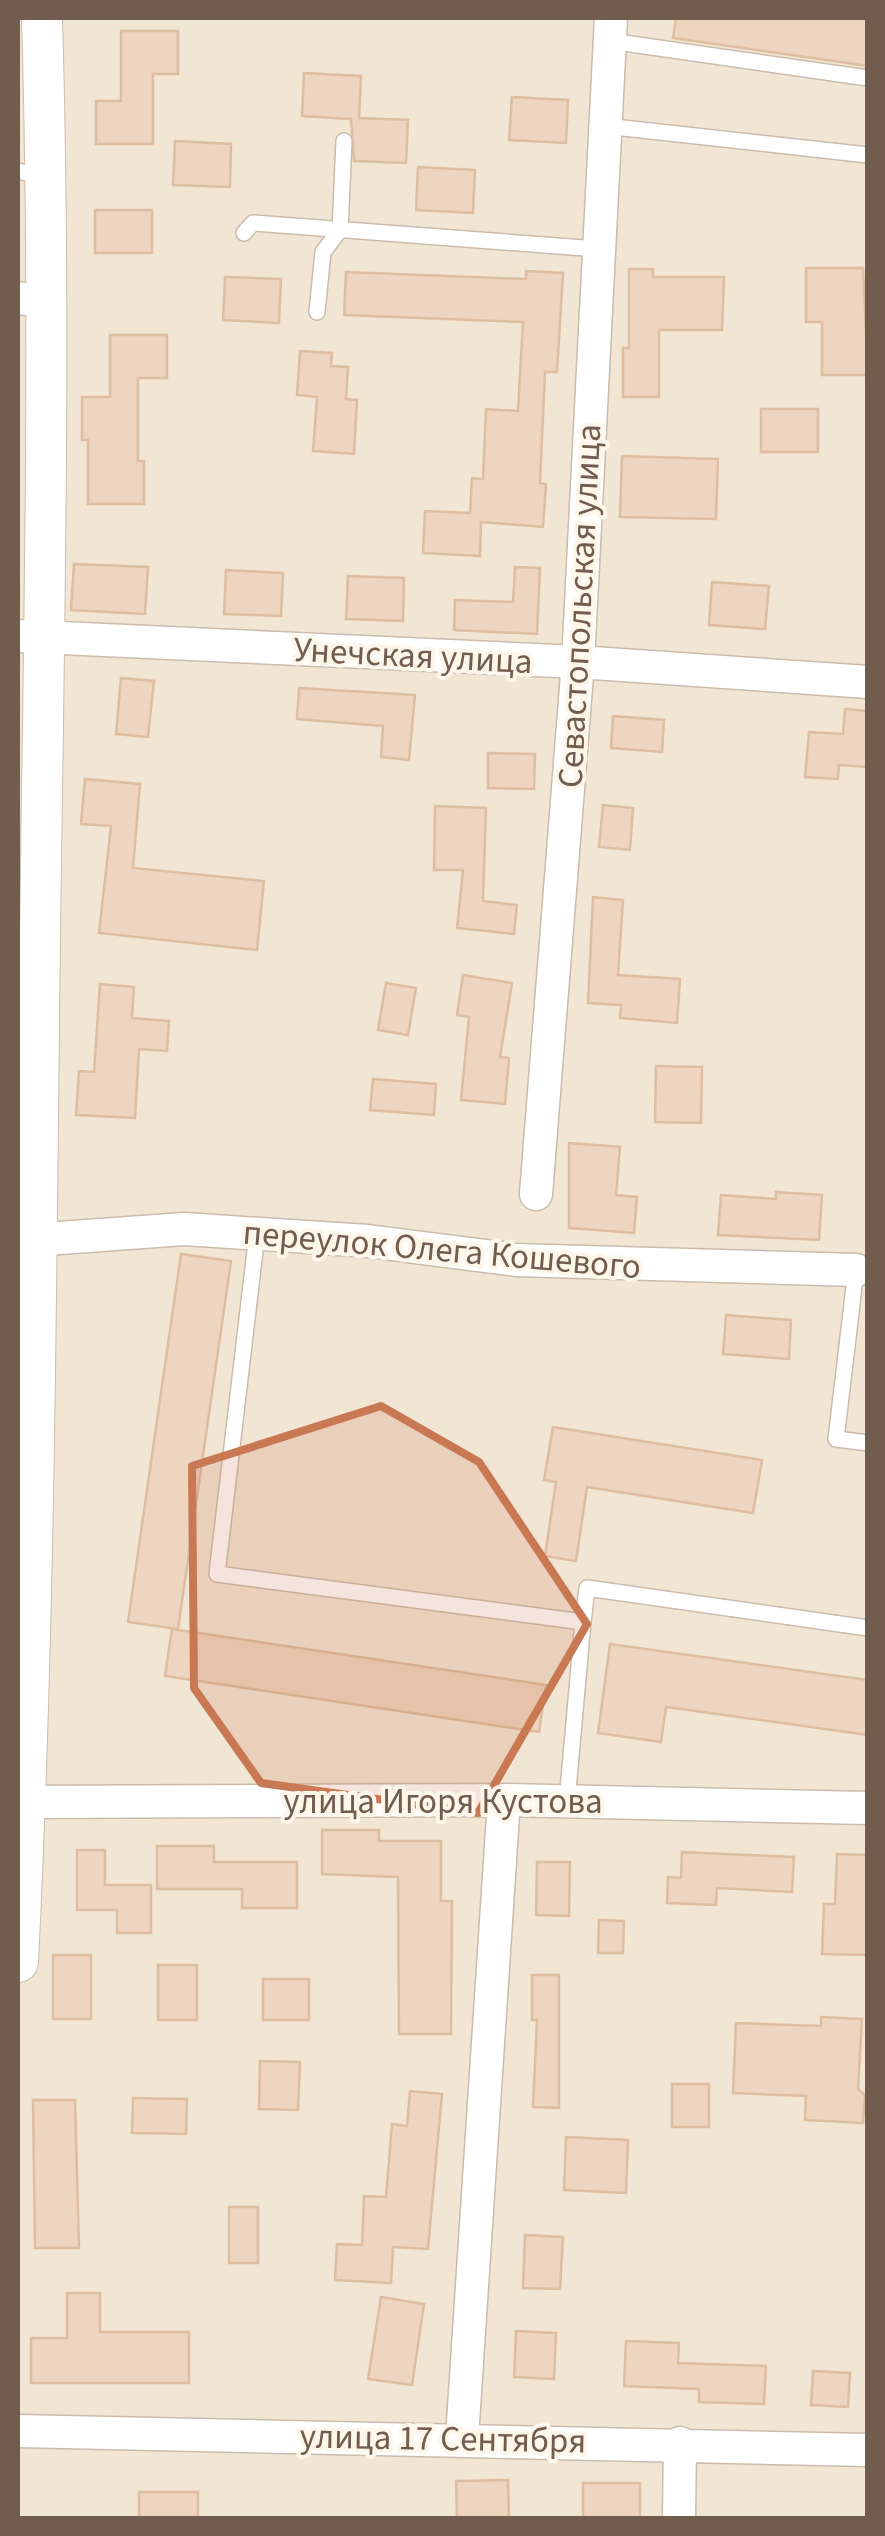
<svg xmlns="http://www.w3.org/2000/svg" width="885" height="2536" font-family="'Source Sans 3',sans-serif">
<rect width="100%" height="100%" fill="#faf4e5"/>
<path fill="#f1e6d4" d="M 18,18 L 867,18 L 867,2518 L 18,2518 Z"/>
<path fill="#edd5bf" stroke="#debda1" stroke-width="2.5" d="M 676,18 L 868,18 L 868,66 L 673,38 Z
M 121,31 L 178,31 L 178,74 L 153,74 L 153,144 L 96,144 L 96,101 L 121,101 Z
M 304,73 L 361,76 L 359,118 L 408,120 L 406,163 L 354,161 L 351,119 L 302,116 Z
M 512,97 L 568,100 L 566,143 L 509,140 Z
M 175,141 L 231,144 L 230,187 L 173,185 Z
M 418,167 L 475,170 L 473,213 L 416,210 Z
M 95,210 L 152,210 L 152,253 L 95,253 Z
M 806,268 L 863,268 L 868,375 L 822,375 L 822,322 L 806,322 Z
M 629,269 L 653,269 L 653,277 L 724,277 L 722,330 L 659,330 L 659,397 L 623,397 L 623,348 L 629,348 Z
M 526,271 L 563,273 L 557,372 L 545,372 L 540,483 L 546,484 L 543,527 L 481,522 L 480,556 L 423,553 L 425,511 L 470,513 L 472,478 L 483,479 L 486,409 L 518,411 L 523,322 L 344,315 L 346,272 L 526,279 Z
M 225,277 L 281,279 L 279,323 L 223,320 Z
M 110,335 L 167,335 L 167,378 L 138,378 L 138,461 L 144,461 L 144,504 L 88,504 L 88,440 L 82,440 L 82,397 L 110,397 Z
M 300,351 L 332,353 L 331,366 L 348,367 L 346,399 L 357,400 L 354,454 L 313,451 L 317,397 L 297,395 Z
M 761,409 L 818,409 L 818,452 L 761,452 Z
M 622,456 L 718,459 L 716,519 L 620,517 Z
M 74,564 L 148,567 L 145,614 L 71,610 Z
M 515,567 L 540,568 L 537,634 L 454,630 L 455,600 L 513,602 Z
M 226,570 L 283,573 L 281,616 L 224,614 Z
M 348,576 L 404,578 L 403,621 L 346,619 Z
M 712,582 L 769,586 L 765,629 L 709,625 Z
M 121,678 L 154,681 L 148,737 L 116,734 Z
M 299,688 L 415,695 L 409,760 L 381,757 L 383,726 L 297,719 Z
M 845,709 L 868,711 L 868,767 L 839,765 L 838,779 L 805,777 L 809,732 L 843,734 Z
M 613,716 L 664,720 L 662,752 L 611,748 Z
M 488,753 L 535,754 L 534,789 L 488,788 Z
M 85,779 L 140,784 L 133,868 L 264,881 L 257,950 L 99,933 L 111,826 L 81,824 Z
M 603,805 L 633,808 L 630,850 L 599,847 Z
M 435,806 L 486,808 L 483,901 L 517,905 L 514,934 L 457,928 L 463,870 L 434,870 Z
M 593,897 L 623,900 L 618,975 L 680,979 L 677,1023 L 620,1018 L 621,1005 L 588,1003 Z
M 463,975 L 512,983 L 500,1057 L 509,1058 L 505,1104 L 461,1100 L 469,1017 L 457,1015 Z
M 386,983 L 416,988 L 408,1035 L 378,1030 Z
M 100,984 L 134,987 L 132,1018 L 169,1021 L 167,1051 L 139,1049 L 135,1118 L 76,1115 L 79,1071 L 94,1072 Z
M 656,1066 L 702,1067 L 701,1123 L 655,1122 Z
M 373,1079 L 436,1084 L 434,1115 L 370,1110 Z
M 569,1143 L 620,1147 L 616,1195 L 637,1197 L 634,1233 L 569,1228 Z
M 776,1192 L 822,1195 L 819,1240 L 718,1235 L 721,1195 L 776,1199 Z
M 181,1254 L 231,1261 L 178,1629 L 128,1622 Z
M 726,1315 L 791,1320 L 789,1359 L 723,1354 Z
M 553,1427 L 762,1460 L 753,1513 L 587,1487 L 576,1561 L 545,1556 L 556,1482 L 544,1480 Z
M 172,1629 L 546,1685 L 539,1732 L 165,1676 Z
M 610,1644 L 868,1680 L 868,1735 L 666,1707 L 661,1742 L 598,1733 Z
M 322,1830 L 379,1830 L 379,1841 L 441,1841 L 441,1901 L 452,1901 L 451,2034 L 399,2034 L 398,1877 L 322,1874 Z
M 157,1846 L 214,1846 L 214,1862 L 297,1862 L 297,1908 L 242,1908 L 242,1889 L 157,1889 Z
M 77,1850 L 105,1850 L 105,1885 L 151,1885 L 151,1933 L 117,1933 L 117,1910 L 77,1910 Z
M 682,1852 L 794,1857 L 792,1892 L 717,1888 L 716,1905 L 667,1903 L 668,1877 L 681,1878 Z
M 837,1854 L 868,1855 L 868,1955 L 822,1954 L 824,1904 L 835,1904 Z
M 537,1862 L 570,1862 L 569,1916 L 536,1915 Z
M 599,1920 L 624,1921 L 623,1953 L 598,1953 Z
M 53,1955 L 91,1955 L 91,2019 L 53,2019 Z
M 158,1965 L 197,1965 L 197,2020 L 158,2020 Z
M 532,1975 L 559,1975 L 559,2108 L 533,2107 L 537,2020 L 532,2020 Z
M 263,1979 L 309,1979 L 309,2020 L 263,2020 Z
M 821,2017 L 862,2019 L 858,2089 L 865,2095 L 863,2123 L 805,2120 L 806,2096 L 733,2093 L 736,2023 L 821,2026 Z
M 260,2061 L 300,2062 L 298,2110 L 259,2109 Z
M 672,2084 L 709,2084 L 709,2127 L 672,2127 Z
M 410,2091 L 442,2094 L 428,2249 L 393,2247 L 391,2283 L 335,2280 L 337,2244 L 362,2245 L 364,2196 L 386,2197 L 392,2124 L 407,2126 Z
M 133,2098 L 187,2099 L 186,2134 L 132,2133 Z
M 33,2100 L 75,2100 L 79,2248 L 35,2248 Z
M 566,2137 L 628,2140 L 626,2193 L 564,2190 Z
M 229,2207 L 258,2207 L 258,2263 L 229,2263 Z
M 525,2235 L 563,2237 L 560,2289 L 523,2288 Z
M 67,2293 L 100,2293 L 100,2332 L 189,2332 L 189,2383 L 31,2383 L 31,2338 L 67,2338 Z
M 381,2297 L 424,2304 L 412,2385 L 368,2379 Z
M 516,2331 L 556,2333 L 554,2379 L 514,2377 Z
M 626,2341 L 679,2343 L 678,2363 L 766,2366 L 764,2404 L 699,2402 L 699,2389 L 624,2386 Z
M 813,2371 L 850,2373 L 848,2407 L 811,2405 Z
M 508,2480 L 509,2518 L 457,2518 L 456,2481 Z
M 583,2483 L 640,2483 L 640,2518 L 583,2518 Z
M 139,2492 L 198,2492 L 198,2518 L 139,2518 Z"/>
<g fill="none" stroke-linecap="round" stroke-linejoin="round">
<defs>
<path id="service" d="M 610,41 L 868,78
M 605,126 L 868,155
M 18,171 L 44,177
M 244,233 L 253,223 L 598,249
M 317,312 L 323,252 L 340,230 L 344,141
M 257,1234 L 217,1574 L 583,1622 L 567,1801
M 859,1270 L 856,1270 L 836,1439 L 868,1443
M 583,1622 L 587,1588 L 868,1628"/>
<path id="minor" d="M 18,298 L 48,302
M 18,636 L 578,662 L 868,682
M 536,1194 L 578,662 L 611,18
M 18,1241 L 184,1229 L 368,1241 L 516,1260 L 856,1270
M 18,1802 L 504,1800 L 868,1808
M 18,2431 L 868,2450
M 462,2438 L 504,1800
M 679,2518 L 680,2443"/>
<path id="tertiary" d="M 18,1962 C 35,1621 36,1278 40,936 C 44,630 51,324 42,18"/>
</defs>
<use href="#service" stroke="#cbbcac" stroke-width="18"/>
<use href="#minor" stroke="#cbbcac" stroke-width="35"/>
<use href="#tertiary" stroke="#cbbcac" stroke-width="42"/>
<use href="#service" stroke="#fff" stroke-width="15"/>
<use href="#minor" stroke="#fff" stroke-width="32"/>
<use href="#tertiary" stroke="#fff" stroke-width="40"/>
</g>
<path fill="#c97854" fill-opacity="0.2" stroke="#c97854" stroke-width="8" stroke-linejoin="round" d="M 381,1406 L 479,1462 L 587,1624 L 478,1813 L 261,1783 L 194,1688 L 192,1466 Z"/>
<g text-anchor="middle" stroke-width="8" stroke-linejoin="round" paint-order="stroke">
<g font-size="35" fill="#715c4d" stroke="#fdf7eb">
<text transform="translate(579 606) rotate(-87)" y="12">Севастопольская улица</text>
<text transform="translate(413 655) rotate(3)" y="12">Унечская улица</text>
<text transform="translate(442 1249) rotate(5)" y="12">переулок Олега Кошевого</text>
<text x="443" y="1813">улица Игоря Кустова</text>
<text transform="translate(443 2438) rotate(1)" y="12">улица 17 Сентября</text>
</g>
</g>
<rect width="885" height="2536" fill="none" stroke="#715c4d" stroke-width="40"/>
</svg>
